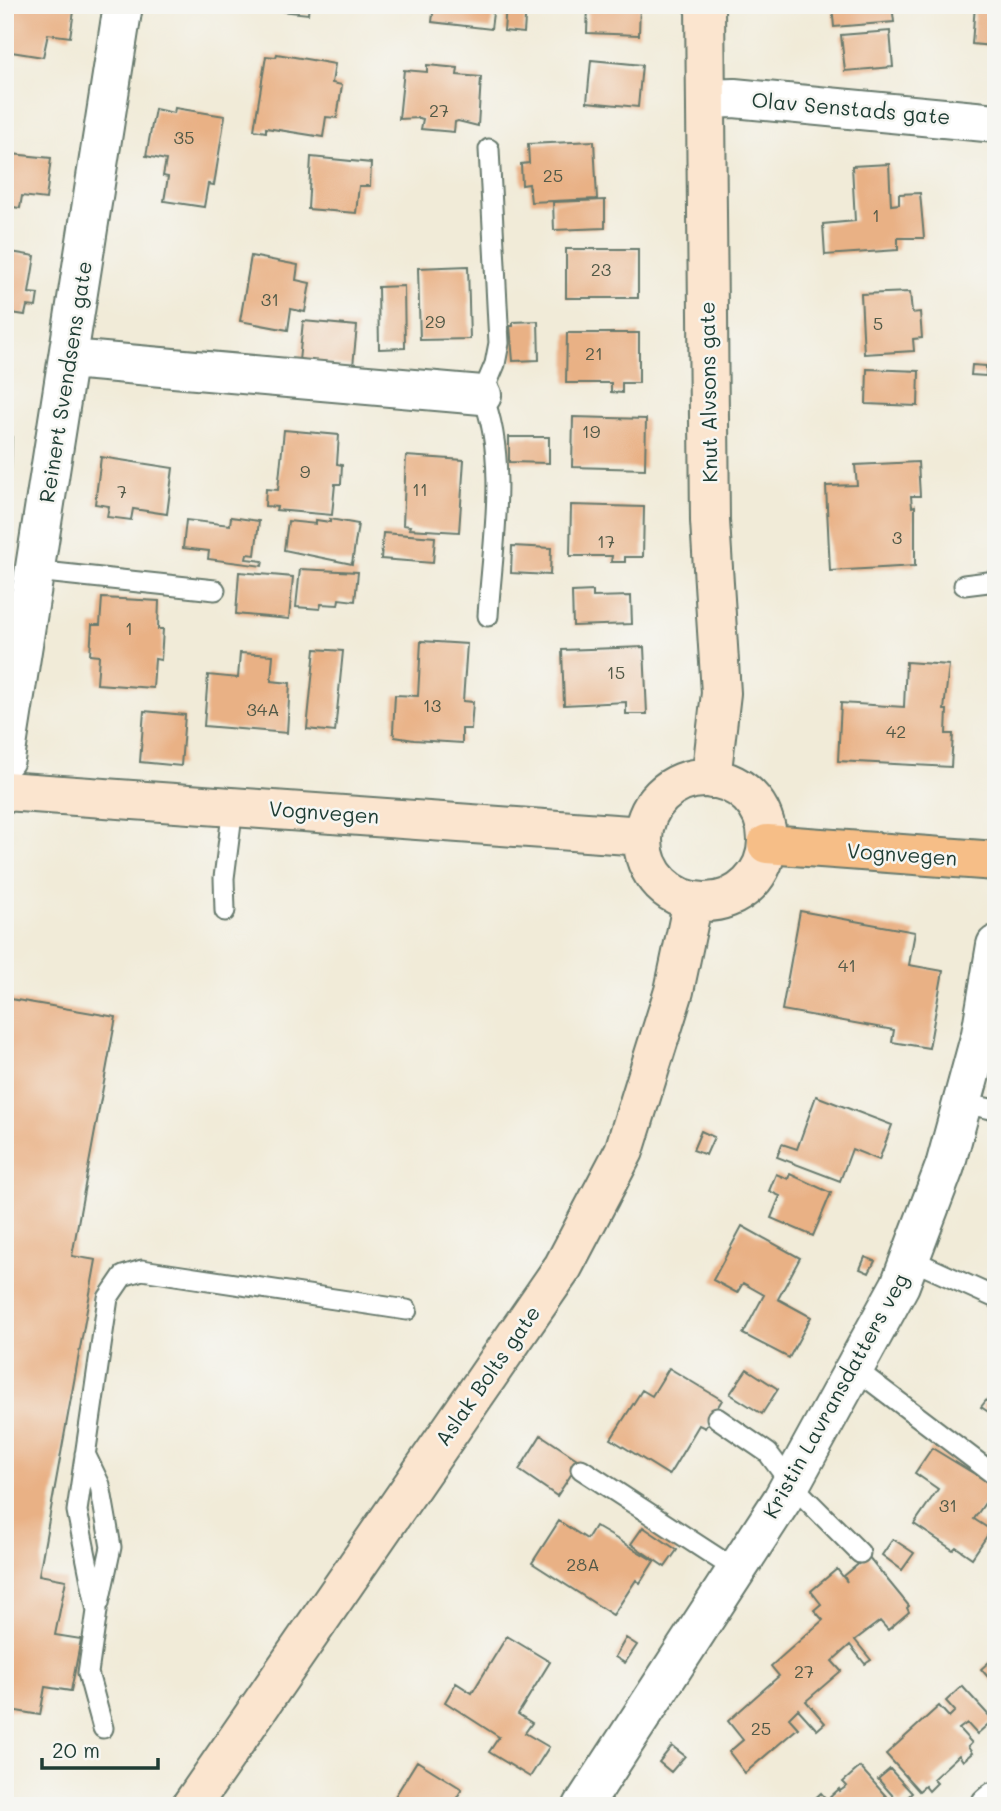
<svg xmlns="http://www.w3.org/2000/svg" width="1001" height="1811" font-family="Mali,sans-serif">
<rect width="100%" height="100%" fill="#f6f6f2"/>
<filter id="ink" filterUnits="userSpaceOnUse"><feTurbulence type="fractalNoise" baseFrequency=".0143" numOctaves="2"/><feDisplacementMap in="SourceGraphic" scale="14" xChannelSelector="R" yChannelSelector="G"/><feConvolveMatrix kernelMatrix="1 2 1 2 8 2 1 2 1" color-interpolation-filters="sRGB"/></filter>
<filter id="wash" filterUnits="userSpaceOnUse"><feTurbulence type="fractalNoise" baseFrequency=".00686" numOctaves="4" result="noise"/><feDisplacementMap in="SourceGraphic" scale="28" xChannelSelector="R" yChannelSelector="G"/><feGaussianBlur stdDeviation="1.57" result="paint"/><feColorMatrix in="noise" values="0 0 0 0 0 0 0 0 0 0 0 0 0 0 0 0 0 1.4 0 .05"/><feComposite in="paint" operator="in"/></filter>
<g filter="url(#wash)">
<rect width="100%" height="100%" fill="#f1ebd8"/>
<g id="blocks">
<path fill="#e9b185" d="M 10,5 L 75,5 L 70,37 L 48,34 L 43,57 L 5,51 L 5,20 L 8,21 Z
M 253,5 L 309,5 L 308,14 L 252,8 Z
M 434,5 L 494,5 L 491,29 L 432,22 Z
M 506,5 L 526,5 L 524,33 L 504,31 Z
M 588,5 L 640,5 L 639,35 L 587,33 Z
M 832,5 L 892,5 L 894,22 L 834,27 Z
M 975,5 L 996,5 L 996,71 L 991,70 L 992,46 L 972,44 Z
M 890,31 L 893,67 L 845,71 L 841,35 Z
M 277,54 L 335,64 L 332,83 L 342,85 L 337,118 L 326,117 L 323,137 L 266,128 L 266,132 L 254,130 L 266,56 L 276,57 Z
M 591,60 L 642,65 L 638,107 L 587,102 Z
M 427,65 L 458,68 L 457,75 L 481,77 L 478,126 L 458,121 L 455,122 L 454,132 L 421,129 L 423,119 L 419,118 L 399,119 L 404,70 L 427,72 Z
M 175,108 L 225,116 L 214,185 L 208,184 L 204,207 L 164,201 L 168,177 L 163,176 L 166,160 L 146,156 L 155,109 L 174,113 Z
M 594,141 L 597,199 L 531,202 L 529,184 L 522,185 L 521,164 L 529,163 L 528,144 Z
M 11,154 L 51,158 L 46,199 L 22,196 L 20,208 L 6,206 L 5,155 Z
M 311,157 L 371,163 L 370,186 L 359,186 L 356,213 L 308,209 Z
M 889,164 L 891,205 L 899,204 L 899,194 L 920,193 L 924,238 L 898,238 L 898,250 L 825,255 L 823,224 L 855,221 L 852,166 Z
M 605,200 L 605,228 L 554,230 L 553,202 Z
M 566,249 L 638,249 L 638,298 L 566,298 Z
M 5,251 L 35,256 L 29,293 L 38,294 L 36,307 L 27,306 L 25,315 L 5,312 Z
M 251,256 L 298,265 L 296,280 L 310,283 L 305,312 L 291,309 L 288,330 L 240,321 Z
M 468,266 L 470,339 L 420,340 L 418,268 Z
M 404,286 L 405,348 L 379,349 L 378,287 Z
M 910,292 L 912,313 L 920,312 L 922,338 L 913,339 L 914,351 L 864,354 L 861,294 Z
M 303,321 L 357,326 L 353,366 L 299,361 Z
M 538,321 L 539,360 L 513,361 L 510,326 L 513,326 L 513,322 Z
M 567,333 L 639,333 L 639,383 L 622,383 L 622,393 L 611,392 L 611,383 L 566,383 Z
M 972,365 L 986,366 L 986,376 L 971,375 Z
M 867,369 L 919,371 L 918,406 L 866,404 Z
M 573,417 L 646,419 L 645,469 L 572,467 Z
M 284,430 L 339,435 L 337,464 L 342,465 L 341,484 L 335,484 L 332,515 L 276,510 L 277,507 L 265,506 L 266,489 L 278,490 Z
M 5,436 L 12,436 L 11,472 L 5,472 Z
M 509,437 L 549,437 L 549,463 L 509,462 Z
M 406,456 L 464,460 L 459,532 L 409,529 L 410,526 L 403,525 Z
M 101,457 L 173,468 L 167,514 L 133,509 L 131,520 L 107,517 L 109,506 L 95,504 Z
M 918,462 L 920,496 L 911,496 L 912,507 L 915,506 L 915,566 L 830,571 L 826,486 L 857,485 L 855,465 Z
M 571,505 L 644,507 L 643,557 L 625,557 L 625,562 L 611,562 L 612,556 L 570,556 Z
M 231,517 L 259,521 L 255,555 L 247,554 L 246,559 L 263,561 L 262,566 L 208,559 L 209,551 L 183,548 L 186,520 L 230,525 Z
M 330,519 L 358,524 L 352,564 L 284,550 L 288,521 L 316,524 L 316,520 L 330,522 Z
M 383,533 L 435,537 L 433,563 L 381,559 Z
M 512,546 L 551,548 L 550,575 L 511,573 Z
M 300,569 L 358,572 L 355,601 L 339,599 L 338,605 L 321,604 L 320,609 L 296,607 Z
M 239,572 L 293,577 L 289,619 L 236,614 Z
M 593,591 L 593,597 L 631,596 L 632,624 L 573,626 L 572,592 Z
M 102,598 L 159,601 L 158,629 L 163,629 L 161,660 L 155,659 L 153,688 L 97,684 L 99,656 L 90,655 L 92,625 L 100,625 Z
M 421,641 L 467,644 L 463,701 L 473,702 L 471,729 L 462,729 L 462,743 L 414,740 L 395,737 L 393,732 L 395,695 L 418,696 Z
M 644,647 L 647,714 L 626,714 L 626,702 L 564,705 L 562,650 Z
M 315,649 L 343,651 L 335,732 L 307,729 Z
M 240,653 L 273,655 L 271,681 L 290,683 L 287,733 L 204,726 L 208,675 L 238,678 Z
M 906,662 L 949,665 L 944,710 L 947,710 L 946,734 L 953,734 L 951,767 L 838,761 L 841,703 L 904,707 Z
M 144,711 L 185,715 L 181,766 L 140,762 Z
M 800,911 L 915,932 L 909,965 L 943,971 L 929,1048 L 892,1042 L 894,1030 L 782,1010 Z
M 5,998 L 116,1017 L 72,1256 L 96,1260 L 39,1575 L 66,1580 L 55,1635 L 81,1639 L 71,1691 L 45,1687 L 40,1715 L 5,1709 Z
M 816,1096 L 892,1125 L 879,1160 L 852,1149 L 840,1181 L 777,1157 L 782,1144 L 797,1149 Z
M 701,1131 L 714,1137 L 706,1155 L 693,1150 Z
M 776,1174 L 788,1179 L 790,1174 L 831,1193 L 813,1236 L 771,1218 L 780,1196 L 769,1191 Z
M 742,1226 L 800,1258 L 778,1299 L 811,1317 L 789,1358 L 743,1334 L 764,1295 L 743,1283 L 737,1293 L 713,1280 Z
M 865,1257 L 875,1261 L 869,1273 L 860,1269 Z
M 669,1368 L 722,1400 L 705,1428 L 699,1425 L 669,1475 L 611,1439 L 642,1390 L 652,1396 Z
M 747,1369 L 778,1389 L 762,1414 L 730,1394 Z
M 988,1398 L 996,1403 L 996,1417 L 981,1407 Z
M 541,1435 L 580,1461 L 557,1496 L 519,1470 Z
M 932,1448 L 996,1487 L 974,1519 L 991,1530 L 972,1558 L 956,1547 L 953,1550 L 914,1524 L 938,1489 L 915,1473 Z
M 559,1521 L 587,1539 L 595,1526 L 654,1561 L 640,1583 L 636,1580 L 613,1615 L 532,1563 Z
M 643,1527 L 677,1550 L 665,1567 L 631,1544 Z
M 893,1539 L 914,1553 L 902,1570 L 882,1555 Z
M 868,1556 L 909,1606 L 907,1608 L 909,1612 L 888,1630 L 880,1621 L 855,1640 L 871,1660 L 865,1664 L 850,1645 L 832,1661 L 841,1671 L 806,1701 L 825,1723 L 817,1730 L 798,1709 L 789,1718 L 798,1728 L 745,1773 L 729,1752 L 743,1740 L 728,1721 L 779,1676 L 771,1666 L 823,1620 L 814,1610 L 821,1604 L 811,1591 L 837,1569 L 847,1582 L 844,1576 Z
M 507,1636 L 550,1662 L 518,1714 L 532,1723 L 525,1733 L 549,1747 L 530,1777 L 489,1752 L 499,1737 L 445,1702 L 456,1683 L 472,1693 Z
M 626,1638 L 637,1645 L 625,1663 L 615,1657 Z
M 996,1656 L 996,1686 L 981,1669 Z
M 962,1686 L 993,1720 L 977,1734 L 967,1723 L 959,1729 L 972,1743 L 968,1747 L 972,1753 L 963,1761 L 959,1755 L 945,1768 L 933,1779 L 937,1783 L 929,1791 L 925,1786 L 919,1791 L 886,1754 L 939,1706 L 949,1717 L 955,1711 L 946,1701 Z
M 672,1746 L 685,1756 L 671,1772 L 659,1762 Z
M 417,1761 L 462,1789 L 452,1806 L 389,1806 Z
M 860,1767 L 892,1803 L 889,1806 L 812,1806 L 810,1803 L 821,1793 L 827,1800 L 839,1789 L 840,1791 L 847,1786 L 843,1782 Z
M 890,1769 L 912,1793 L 900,1804 L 878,1779 Z"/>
</g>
</g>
<g filter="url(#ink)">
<use href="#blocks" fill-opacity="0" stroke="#687a6d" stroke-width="2"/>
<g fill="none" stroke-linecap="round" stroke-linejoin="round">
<defs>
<path id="lane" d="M 35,571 L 215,590
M 964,585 L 996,581
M 488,616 C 492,549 509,457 482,395 L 495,364 L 499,343 L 489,149
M 225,911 L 224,878 L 233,807
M 962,1103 L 996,1110
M 910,1259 L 996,1298
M 854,1368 L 996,1476
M 717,1418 L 768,1453 L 791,1484 L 860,1553
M 85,1454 L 100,1485 L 111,1547 L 99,1603
M 581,1469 L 736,1570
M 103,1728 L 88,1673 L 97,1611 L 77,1511 L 108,1298 L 123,1276 L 142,1270 L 407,1310"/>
<path id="street" d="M 706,99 L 734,98 L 996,123
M 70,359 L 482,395
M 5,759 L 123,5
M 583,1806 L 782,1500 L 900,1285 L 945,1166 L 981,1034 L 996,945
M 990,1806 L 996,1801"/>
<path id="secondary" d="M 705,5 L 710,521 L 721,693 L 711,779
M643 840a62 62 0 1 1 124 0a62 62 0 1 1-124 0Z
M 5,791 L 643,836
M 191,1806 L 563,1267 L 624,1151 L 674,991 L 693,901"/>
<path id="primary" d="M 767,844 L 996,861"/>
</defs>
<use href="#lane" stroke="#687a6d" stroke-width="23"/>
<use href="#street" stroke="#687a6d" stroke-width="42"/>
<use href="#secondary" stroke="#687a6d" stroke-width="42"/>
<use href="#primary" stroke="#687a6d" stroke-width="42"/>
<use href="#lane" stroke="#fff" stroke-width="19"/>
<use href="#street" stroke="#fff" stroke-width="38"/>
<use href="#secondary" stroke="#fbe5cf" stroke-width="38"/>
<use href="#primary" stroke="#f6be87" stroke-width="38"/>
</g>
</g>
<g text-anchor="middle" stroke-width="5" stroke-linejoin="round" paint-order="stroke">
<g font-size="18" fill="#525a48">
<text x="439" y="117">27</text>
<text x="184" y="144">35</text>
<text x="553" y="182">25</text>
<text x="876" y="222">1</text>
<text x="601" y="276">23</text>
<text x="270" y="306">31</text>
<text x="435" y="328">29</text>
<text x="878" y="330">5</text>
<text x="594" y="360">21</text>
<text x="591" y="438">19</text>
<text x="305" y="478">9</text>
<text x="420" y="496">11</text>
<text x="122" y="498">7</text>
<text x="897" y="544">3</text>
<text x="606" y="548">17</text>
<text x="129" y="635">1</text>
<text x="616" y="679">15</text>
<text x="432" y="712">13</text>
<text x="263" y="716">34A</text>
<text x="896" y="738">42</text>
<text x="847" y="972">41</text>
<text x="948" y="1512">31</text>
<text x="583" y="1571">28A</text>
<text x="804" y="1678">27</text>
<text x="761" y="1735">25</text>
</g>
<g font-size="21" fill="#1f3d34" stroke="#f6f6f2">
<text transform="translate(851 109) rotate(5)" y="7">Olav Senstads gate</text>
<text transform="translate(66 382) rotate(-81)" y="7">Reinert Svendsens gate</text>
<text transform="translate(709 392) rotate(-91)" y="7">Knut Alvsons gate</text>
<text transform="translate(324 813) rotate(4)" y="7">Vognvegen</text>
<text transform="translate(902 855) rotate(4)" y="7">Vognvegen</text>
<text transform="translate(488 1376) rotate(-55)" y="7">Aslak Bolts gate</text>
<text transform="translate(836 1396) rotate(-61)" y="7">Kristin Lavransdatters veg</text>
</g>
</g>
<rect width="1001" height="1811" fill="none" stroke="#f6f6f2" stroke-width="28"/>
<path d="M42 1758v10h116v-10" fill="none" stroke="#1f3d34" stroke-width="3.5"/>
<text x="52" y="1758" font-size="21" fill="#1f3d34" stroke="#f6f6f2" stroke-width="5" paint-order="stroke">20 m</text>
</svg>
